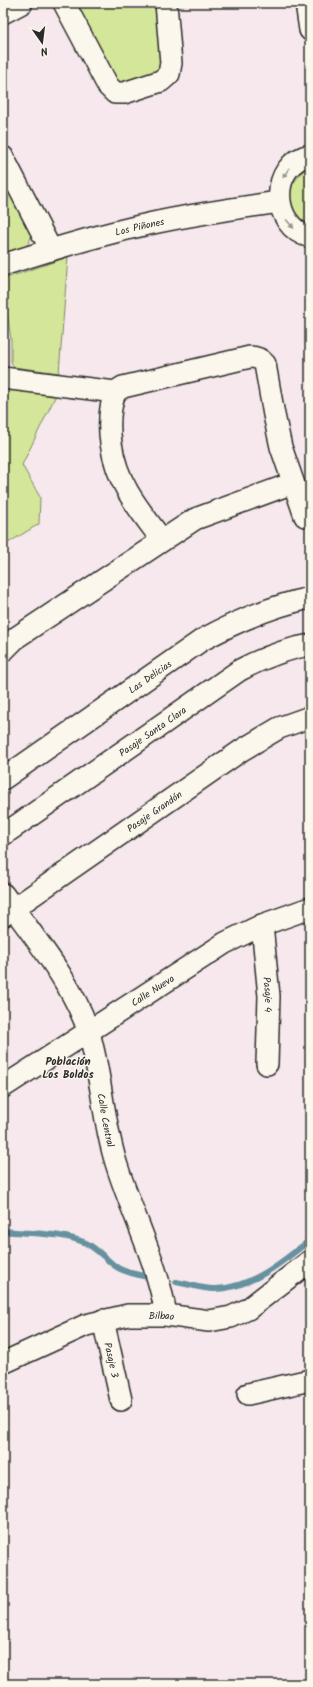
<svg xmlns="http://www.w3.org/2000/svg" width="313" height="1687" font-family="Kalam,sans-serif">
<rect width="100%" height="100%" fill="#f6e8ed"/>
<filter id="ink" filterUnits="userSpaceOnUse"><feTurbulence type="fractalNoise" baseFrequency=".025" numOctaves="2"/><feDisplacementMap in="SourceGraphic" scale="8" xChannelSelector="R" yChannelSelector="G"/><feConvolveMatrix kernelMatrix="1 2 1 2 8 2 1 2 1" color-interpolation-filters="sRGB"/></filter>
<g filter="url(#ink)">
<path fill="#d3e69a" stroke="#7f8862" d="M 74,3 L 158,3 L 163,66 L 156,73 L 119,83 L 111,78 Z
M 310,166 L 310,228 L 292,213 L 289,191 L 291,186 L 302,172 Z
M 3,174 L 31,231 C 33,249 16,251 3,256 Z
M 68,257 L 59,373 L 14,367 L 11,362 L 11,340 L 4,288 L 4,283 L 6,278 Z
M 13,390 L 57,393 L 22,465 L 40,497 L 39,524 L 3,546 L 3,416 L 8,393 Z"/>
<g fill="none" stroke-linecap="round" stroke-linejoin="round">
<path stroke="#6692a0" stroke-width="6" d="M 3,1231 C 29,1234 61,1232 86,1243 C 97,1249 105,1258 115,1266 C 124,1273 137,1274 147,1277
M 176,1282 C 189,1284 204,1290 216,1289 C 252,1288 283,1261 310,1240"/>
<defs>
<g id="minor">
<path d="M 64,3 L 108,86 L 115,93 L 124,93 L 161,81 L 169,74 L 171,63 L 166,3"/>
<path d="M 306,3 L 310,30"/>
<path d="M 3,13 L 22,3"/>
<path d="M 310,155 C 269,164 270,226 310,237"/>
<path d="M 3,157 L 51,250"/>
<path id="s1" d="M 3,265 C 52,249 102,234 153,223 C 194,214 237,208 279,202"/>
<path d="M 3,378 L 115,392 L 123,387 L 250,357 C 257,357 261,359 265,364 L 274,415 L 281,447 L 305,516"/>
<path d="M 115,392 C 104,424 111,463 128,492 C 138,509 150,524 162,540"/>
<path d="M 3,651 L 17,637 L 195,519 L 293,483"/>
<path id="s2" d="M 3,779 L 202,640 C 237,621 271,606 310,598"/>
<path id="s3" d="M 3,835 L 240,670 C 263,658 285,649 310,645"/>
<path id="s4" d="M 3,894 C 33,936 73,983 89,1033 C 102,1077 103,1125 118,1169 C 134,1218 158,1264 166,1315"/>
<path id="s5" d="M 3,916 L 242,750 L 279,728 L 310,717"/>
<path id="s6" d="M 262,925 L 269,996 L 267,1064"/>
<path id="s7" d="M 3,1087 L 225,943 L 262,925 L 310,908"/>
<path id="s8" d="M 103,1320 L 121,1400"/>
<path id="s9" d="M 3,1363 L 86,1325 L 128,1315 L 166,1315 L 209,1321 L 231,1317 L 248,1309 L 310,1261"/>
<path d="M 248,1394 L 310,1380"/>
</g>
</defs>
<use href="#minor" stroke="#2b2b2b" stroke-width="24"/>
<use href="#minor" stroke="#fbf7ec" stroke-width="21"/>
</g>
<defs><path id="oneway-solid" d="M-6-.8H1V-3.2L6.5 0L1 3.2V.8H-6Z"/></defs>
<g fill="#93918c">
<use href="#oneway-solid" transform="translate(286 173) rotate(122)"/>
<use href="#oneway-solid" transform="translate(290 224) rotate(49)"/>
</g>
</g>
<g text-anchor="middle" stroke-width="3" stroke-linejoin="round" paint-order="stroke">
<g font-size="10" fill="#2b2b2b" stroke="#fbf7ec">
<text dy="4" stroke="none"><textPath href="#s1" startOffset="142">Los Piñones</textPath></text>
<text dy="4" stroke="none"><textPath href="#s2" startOffset="179">Las Delicias</textPath></text>
<text dy="4" stroke="none"><textPath href="#s3" startOffset="182">Pasaje Santa Clara</textPath></text>
<text dy="4" stroke="none"><textPath href="#s5" startOffset="184">Pasaje Grandón</textPath></text>
<text dy="4" stroke="none"><textPath href="#s7" startOffset="178">Calle Nueva</textPath></text>
<text dy="4" stroke="none"><textPath href="#s6" startOffset="70">Pasaje 4</textPath></text>
<text dy="4" stroke="none"><textPath href="#s4" startOffset="253">Calle Central</textPath></text>
<text dy="4" stroke="none"><textPath href="#s9" startOffset="168">Bilbao</textPath></text>
<text dy="4" stroke="none"><textPath href="#s8" startOffset="41">Pasaje 3</textPath></text>
</g>
<g font-size="11" font-weight="bold" fill="#2b2b2b" stroke="#fbf7ec">
<text x="68" y="1065">Población<tspan x="68" dy="13">Los Boldos</tspan></text>
</g>
</g>
<rect width="313" height="1687" fill="none" stroke="#fbf7ec" stroke-width="16"/>
<rect x="8" y="8" width="297" height="1671" fill="none" stroke="#2b2b2b" stroke-width="1.5" filter="url(#ink)"/>
<g transform="translate(42 42) rotate(166)" stroke="#fbf7ec" stroke-width="3" paint-order="stroke">
<path d="M0-3L7 15L0 10L-7 15Z" fill="#2b2b2b"/>
<text y="-6" font-size="11" font-weight="bold" text-anchor="middle" fill="#2b2b2b">N</text>
</g>
</svg>
